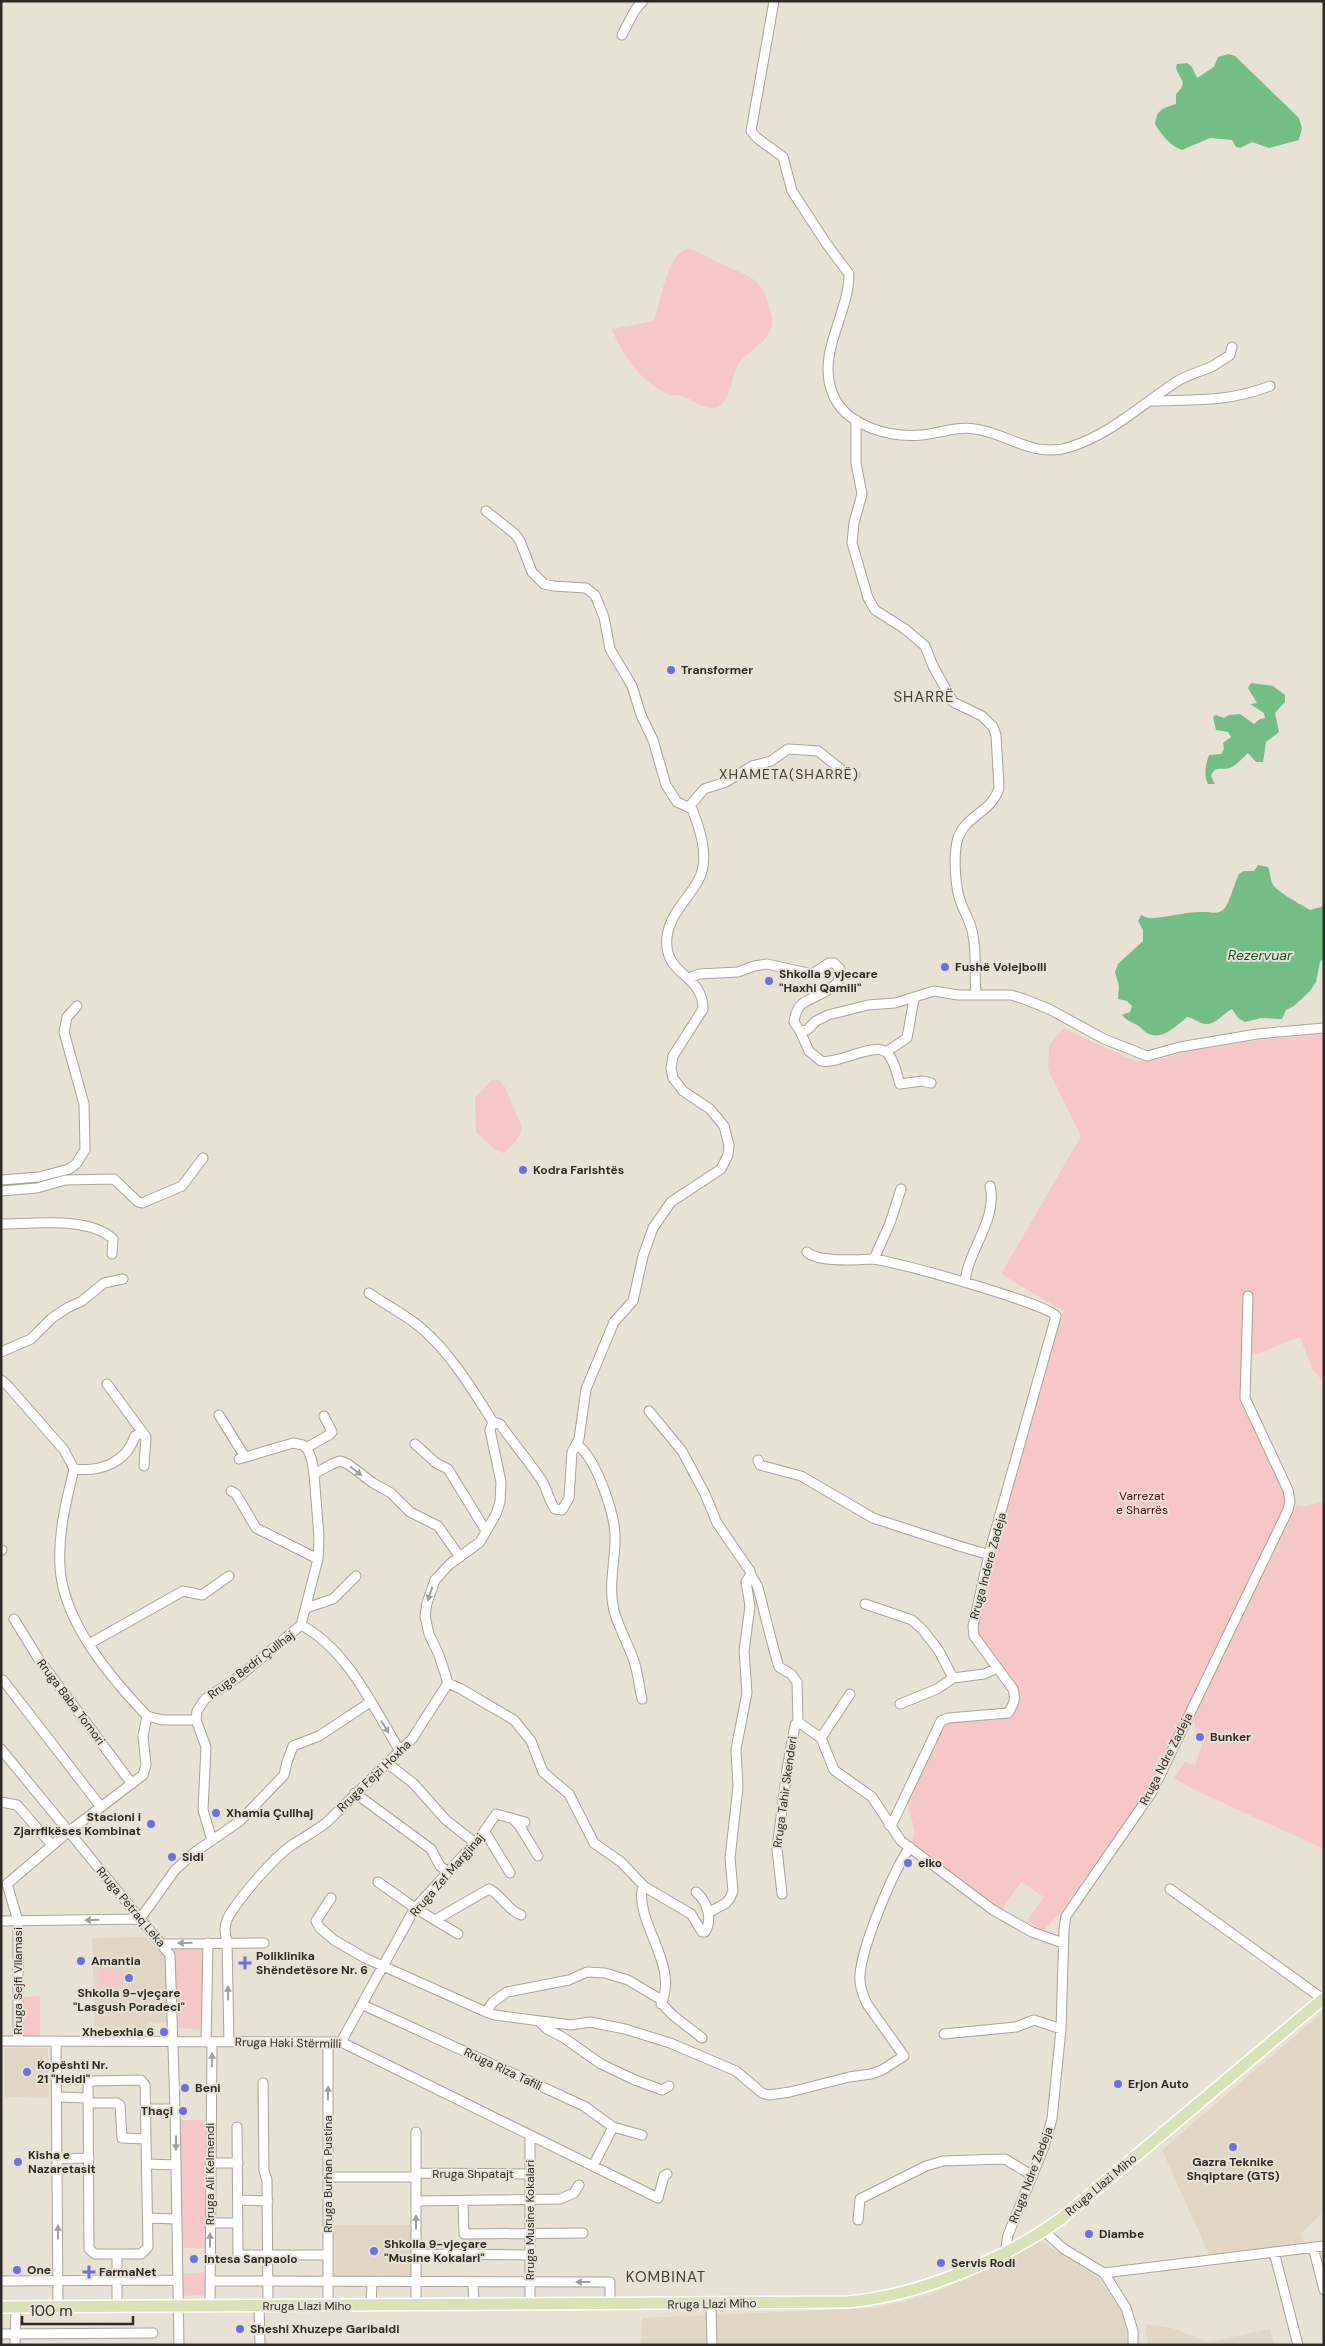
<svg xmlns="http://www.w3.org/2000/svg" width="1325" height="2346" font-family="'DM Sans',sans-serif">
<rect width="100%" height="100%" fill="#e8e2d5"/>
<path fill="#e0d6c3" d="M 145,1937 L 165,1957 L 167,2022 L 149,2023 L 148,2029 L 137,2029 L 136,2033 L 95,2034 L 92,1938 Z
M 1324,2011 L 1324,2212 L 1300,2234 L 1306,2248 L 1211,2259 L 1162,2150 Z
M 5,2048 L 48,2048 L 49,2098 L 5,2097 Z
M 334,2225 L 413,2225 L 413,2276 L 334,2276 Z
M 1041,2241 L 1097,2277 L 1123,2313 L 1128,2345 L 641,2345 L 642,2318 L 876,2308 L 928,2295 L 983,2272 Z
M 1145,2324 L 1172,2328 L 1208,2342 L 1270,2329 L 1274,2345 L 1148,2345 Z"/>
<path fill="#f7c6c7" d="M 686,249 C 699,249 705,257 717,262 C 743,275 761,274 769,306 C 771,314 774,321 771,329 C 765,345 746,351 738,365 C 730,379 732,402 715,408 C 701,408 694,400 682,396 C 678,395 672,396 667,394 C 642,382 621,355 612,329 L 654,321 C 661,302 666,257 686,249 Z
M 1064,1028 L 1134,1061 L 1157,1060 L 1189,1051 L 1260,1040 L 1324,1034 L 1324,1383 L 1312,1368 L 1300,1337 L 1249,1357 L 1241,1397 L 1285,1493 L 1286,1500 L 1282,1518 L 1145,1794 L 1059,1914 L 1043,1931 L 1027,1920 L 1044,1897 L 1021,1882 L 1001,1910 L 964,1886 L 911,1843 L 915,1832 L 906,1797 L 943,1722 L 1014,1711 L 1018,1704 L 1018,1690 L 975,1632 L 992,1555 L 1063,1311 L 1001,1274 L 1081,1136 L 1048,1069 L 1049,1045 Z
M 492,1080 L 499,1080 L 505,1087 L 521,1125 C 522,1138 512,1146 503,1153 L 494,1149 L 476,1132 L 475,1098 Z
M 1324,1501 L 1324,1849 L 1195,1790 L 1174,1778 L 1185,1762 L 1195,1765 L 1202,1745 L 1193,1739 L 1196,1730 L 1193,1716 L 1297,1505 L 1302,1507 Z
M 175,1947 L 204,1947 L 200,2030 L 177,2028 Z
M 124,1969 L 124,1985 L 99,1986 L 98,1970 Z
M 40,1996 L 40,2036 L 22,2036 L 21,1997 Z
M 180,2120 L 205,2120 L 206,2248 L 180,2248 Z
M 210,2272 L 210,2295 L 178,2296 L 178,2274 Z"/>
<path fill="#72be85" d="M 1229,54 L 1235,56 L 1299,118 L 1302,128 L 1299,140 L 1269,148 L 1252,142 L 1240,148 L 1236,147 L 1232,140 L 1210,138 L 1182,150 C 1170,146 1161,134 1155,124 C 1157,109 1163,108 1176,104 L 1176,94 C 1189,81 1180,81 1176,68 L 1177,64 L 1187,63 L 1192,67 L 1197,78 L 1214,67 L 1218,57 Z
M 1251,683 L 1273,686 L 1285,695 L 1285,702 L 1275,713 L 1279,732 L 1266,742 L 1263,762 L 1256,762 L 1248,753 C 1243,758 1237,764 1232,767 C 1223,772 1216,764 1211,776 L 1215,784 L 1208,784 C 1203,774 1206,764 1209,755 L 1221,754 L 1224,749 L 1223,743 L 1231,737 L 1228,732 L 1216,730 L 1213,717 L 1216,715 L 1224,718 L 1229,715 L 1240,714 L 1254,724 L 1260,719 L 1265,718 L 1264,713 L 1250,704 L 1257,703 L 1248,688 Z
M 1258,865 L 1268,867 C 1270,872 1270,878 1272,883 C 1275,891 1302,905 1310,910 L 1324,906 L 1324,958 L 1320,962 L 1316,982 L 1310,991 L 1294,1006 L 1286,1010 L 1282,1019 L 1261,1018 L 1245,1022 L 1238,1018 L 1232,1009 C 1224,1013 1215,1025 1206,1024 C 1198,1023 1194,1018 1187,1017 C 1173,1029 1157,1045 1141,1028 C 1136,1023 1127,1022 1122,1015 L 1130,1012 L 1132,1006 L 1127,1001 L 1118,999 L 1119,986 L 1115,972 L 1118,964 L 1143,941 L 1143,930 L 1138,921 L 1141,915 C 1144,916 1148,919 1152,918 C 1170,917 1187,911 1206,912 C 1212,912 1218,915 1224,909 C 1230,902 1234,884 1239,874 L 1244,871 L 1254,871 Z"/>
<g fill="none" stroke-linecap="round" stroke-linejoin="round">
<defs>
<path id="minor" d="M 774,1 L 751,131 L 757,138 L 783,157 L 792,191 L 826,243 L 849,274 C 849,314 817,352 832,392 C 844,426 890,438 922,435 C 940,433 957,426 975,429 C 1007,433 1034,459 1070,447 C 1111,434 1141,405 1176,382 C 1187,375 1199,372 1211,367 C 1218,363 1224,359 1230,355 L 1232,347
M 622,35 L 635,10 L 643,1
M 1150,401 C 1194,400 1229,402 1270,386
M 856,420 L 856,463 L 862,494 L 854,523 L 852,543 L 868,598 L 875,610 L 905,629 L 925,646 L 933,666 L 953,702 L 982,716 L 993,727 L 996,735 L 999,788 C 992,812 965,816 958,838 C 953,854 955,888 961,903 C 965,914 972,924 973,936 C 977,955 974,974 976,994
M 689,807 L 704,789 L 726,782 L 752,766 L 771,761 L 788,749 L 818,751 L 842,770 L 855,775
M 689,978 L 699,974 L 738,972 L 754,966 L 767,964 L 812,974 L 829,963 L 834,963 L 840,969 C 844,990 815,994 802,1004 C 797,1008 795,1015 794,1022 L 800,1031 L 807,1030 L 816,1021 L 828,1015 L 868,1005 L 895,1003 L 934,991 L 958,995 L 1011,995 L 1024,999 L 1049,1009 L 1104,1039 L 1147,1056 L 1180,1047 L 1257,1034 L 1324,1028
M 800,1031 L 809,1051 L 821,1061 C 837,1065 874,1042 886,1052 C 894,1058 897,1075 900,1084 L 922,1081 L 931,1083
M 886,1052 L 907,1038 L 914,999
M 1,1180 L 39,1177 L 69,1169 L 76,1164 L 85,1150 L 84,1104 L 64,1032 L 67,1017 L 77,1006
M 1,1191 L 37,1188 L 65,1180 L 114,1179 L 138,1202 L 142,1203 L 182,1186 L 203,1158
M 1,1224 C 32,1224 89,1216 113,1239 L 112,1254
M 807,1252 C 817,1262 857,1260 871,1259 C 889,1259 1048,1304 1056,1316 L 990,1550 L 973,1626 L 974,1636 L 1013,1689 C 1016,1699 1014,1704 1008,1713 L 948,1718 L 941,1721 L 893,1822 L 889,1825
M 874,1259 L 890,1223 L 901,1189
M 965,1282 C 968,1250 998,1219 990,1186
M 369,1293 C 386,1305 404,1314 420,1327 C 450,1352 472,1389 493,1422 L 500,1424 C 513,1443 529,1461 542,1481 C 547,1489 549,1501 555,1509 L 562,1510 L 569,1498 L 572,1452 L 579,1439 L 586,1389 L 614,1322 L 633,1301 L 643,1256 L 653,1228 L 671,1202 L 721,1169 L 728,1155 L 729,1145 L 724,1126 L 710,1109 L 683,1091 L 673,1078 L 671,1068 L 673,1056 L 703,1009 C 703,973 663,977 667,937 C 670,912 690,898 700,877 C 709,856 700,829 692,809 L 677,802 L 666,785 L 653,740 L 641,715 L 632,686 L 610,649 L 604,617 L 595,595 L 586,588 L 553,586 L 544,584 L 532,572 L 520,541 L 515,534 L 486,511
M 1,1352 L 31,1339 L 52,1318 L 67,1308 L 82,1301 L 104,1283 L 123,1279
M 1,1380 L 9,1387 L 64,1450 L 74,1469
M 107,1384 L 146,1437 L 144,1466
M 649,1411 L 682,1451 L 705,1494 L 717,1523 L 750,1571 C 750,1577 756,1581 758,1588 C 765,1614 771,1641 779,1667 L 791,1674 L 797,1682 L 798,1722 L 795,1725 L 787,1769 L 777,1849 L 782,1894
M 219,1415 L 245,1457
M 415,1444 L 436,1463 L 448,1469 L 486,1531
M 306,1448 L 329,1435 L 332,1432 L 324,1416
M 576,1448 L 580,1447 C 597,1462 616,1516 615,1539 C 615,1563 608,1587 614,1611 C 619,1628 628,1644 634,1661 C 638,1673 639,1686 642,1699
M 758,1460 L 760,1465 L 801,1476 L 873,1518 L 959,1546 L 990,1555
M 74,1469 C 66,1502 58,1533 60,1567 C 63,1622 111,1678 147,1716
M 74,1469 C 101,1472 126,1463 135,1436 L 143,1433
M 314,1474 L 332,1464 L 340,1461 L 348,1464 L 373,1483 L 391,1493 L 410,1512 L 438,1526 L 460,1557
M 231,1491 L 236,1494 L 256,1528 L 318,1559
M 1,1550 L 2,1550
M 865,1604 L 912,1620 L 923,1630 L 939,1651 L 953,1678
M 306,1608 L 333,1599 L 356,1576
M 14,1619 L 38,1658 L 132,1784
M 301,1625 C 348,1650 373,1707 400,1751
M 89,1644 L 183,1591 L 202,1595 L 229,1576
M 3,1680 L 101,1807
M 448,1683 L 461,1689 L 514,1720 L 531,1741 L 543,1772 L 569,1794 L 594,1843 L 621,1862 L 645,1887 L 691,1914 L 702,1932 L 705,1932 C 713,1919 707,1901 696,1892
M 900,1704 L 937,1689 L 953,1678 L 984,1674 L 997,1668
M 147,1716 L 163,1720 L 196,1720
M 798,1722 L 821,1738 L 834,1770 L 872,1797 L 901,1841 L 993,1910 L 1032,1932 L 1063,1943
M 821,1738 L 850,1694
M 1,1749 L 170,1955 L 175,2109 L 179,2345
M 387,1763 L 413,1783 L 446,1820 L 474,1842
M 355,1793 L 431,1849 L 440,1866 L 448,1872
M 1,1802 L 17,1805 L 52,1845
M 512,1818 L 519,1825 L 538,1856
M 485,1832 L 510,1873
M 212,1840 L 203,1810 L 206,1747 L 196,1720 L 197,1711 L 205,1699 L 241,1675 L 301,1625 L 318,1559 L 319,1537 L 314,1474 L 312,1461 L 308,1450 L 303,1445 L 293,1443 L 239,1459
M 378,1882 L 415,1908 L 458,1934
M 645,1887 L 642,1890 C 637,1925 679,1966 661,2004
M 1170,1889 L 1323,1999
M 331,1898 L 316,1921 L 320,1928 L 334,1940 L 365,1958 L 486,2012 L 495,2015 L 571,2025 L 590,2022 L 625,2029 L 670,2043 L 736,2071 L 762,2093 L 769,2095 L 790,2092 L 849,2077 L 871,2074 L 882,2070 L 904,2056 L 867,2004 C 863,1995 859,1986 860,1975 C 862,1946 893,1871 910,1847
M 708,1913 L 726,1903 L 730,1898 L 733,1891 L 730,1858 L 738,1787 L 736,1749 L 747,1693 L 744,1651 L 750,1606 L 746,1582 L 750,1576
M 435,1920 L 489,1889 C 502,1895 507,1910 521,1915
M 1,1921 L 140,1919 L 175,1870 L 195,1852 L 240,1821 L 284,1775 L 287,1762 L 293,1746 L 319,1736 L 369,1703
M 162,1944 L 264,1943
M 363,2005 L 584,2106 L 613,2127 L 642,2135
M 486,2012 L 493,2002 L 507,1992 L 569,1980 L 587,1972 L 605,1973 L 628,1980 L 660,1999 C 664,2012 691,2028 702,2038
M 539,2021 L 547,2029 L 564,2038 L 601,2064 L 635,2080 L 662,2090 L 669,2086
M 944,2034 L 1016,2027 L 1034,2020 L 1061,2029
M 1,2041 L 341,2042 L 658,2198 L 664,2176 L 667,2174
M 18,2041 L 18,1921 L 7,1884 L 68,1832 L 143,1775 L 146,1765 L 143,1736 L 147,1716
M 56,2041 L 58,2306
M 206,2042 L 208,1943
M 229,2042 L 227,1942 C 224,1931 224,1924 230,1914 C 243,1894 272,1859 292,1845 C 304,1837 316,1831 327,1822 L 412,1739 L 448,1683 L 439,1655 L 429,1634 L 425,1616 L 427,1603 L 435,1580 L 450,1564 L 480,1542 L 496,1514 L 500,1502 L 501,1482 L 490,1430 L 493,1422
M 341,2042 L 415,1908 L 481,1836 L 496,1814 L 525,1822
M 141,2080 L 145,2085 L 148,2247 L 141,2254 L 95,2254 L 89,2249 L 88,2084 L 92,2081 Z
M 263,2083 L 264,2171 L 267,2180 L 268,2306
M 57,2097 L 88,2098
M 88,2103 L 117,2103 L 120,2105 L 122,2138 L 146,2139
M 146,2109 L 175,2109
M 237,2127 L 238,2255 L 328,2255
M 416,2132 L 416,2305
M 57,2159 L 89,2158
M 210,2163 L 238,2163
M 147,2164 L 176,2165
M 593,2166 L 613,2127
M 416,2173 L 530,2174
M 328,2177 L 416,2177
M 238,2200 L 268,2201
M 416,2201 L 560,2199 L 574,2193 L 579,2185
M 463,2201 L 464,2234 L 583,2233
M 148,2218 L 176,2219
M 858,2220 L 860,2199 L 926,2166 L 943,2161 L 1005,2159 L 1033,2176
M 210,2223 L 238,2223
M 1044,2231 L 1064,2249 L 1104,2273 L 1126,2308 L 1133,2331 L 1133,2345
M 1313,2247 L 1324,2290
M 1005,2252 L 1008,2235 L 1044,2147 L 1052,2119 L 1061,2029 L 1064,1929 L 1066,1916 L 1152,1792 L 1288,1510 L 1290,1501 L 1288,1490 L 1245,1398 L 1248,1296
M 1274,2252 L 1298,2345
M 416,2254 L 530,2255
M 1104,2273 L 1324,2246
M 1,2281 L 178,2280
M 210,2281 L 610,2282 L 610,2304
M 473,2282 L 474,2305
M 711,2304 L 712,2345
M 530,2305 L 530,2135
M 117,2306 L 117,2255
M 210,2306 L 212,2042
M 259,2306 L 260,2345
M 328,2306 L 328,2042
M 371,2306 L 372,2282
M 1,2334 L 153,2333
M 15,2345 L 16,2307"/>
<path id="major" d="M 1,2307 L 847,2302 C 918,2296 1004,2260 1062,2218 L 1324,1998"/>
</defs>
<use href="#minor" stroke="#a8a297" stroke-width="11"/>
<use href="#major" stroke="#fff" stroke-width="14"/>
<use href="#minor" stroke="#fff" stroke-width="9"/>
<use href="#major" stroke="#d9e2b4" stroke-width="11"/>
</g>
<defs><path id="oneway-solid" d="M-6-.8H1V-3.2L6.5 0L1 3.2V.8H-6Z" transform="scale(1.25)"/></defs>
<g fill="#a09f9d">
<use href="#oneway-solid" transform="translate(356 1471) rotate(37)"/>
<use href="#oneway-solid" transform="translate(430 1594) rotate(108)"/>
<use href="#oneway-solid" transform="translate(385 1727) rotate(58)"/>
<use href="#oneway-solid" transform="translate(92 1920) rotate(179)"/>
<use href="#oneway-solid" transform="translate(185 1943) rotate(178)"/>
<use href="#oneway-solid" transform="translate(228 1993) rotate(-91)"/>
<use href="#oneway-solid" transform="translate(212 2060) rotate(-88)"/>
<use href="#oneway-solid" transform="translate(328 2093) rotate(-89)"/>
<use href="#oneway-solid" transform="translate(176 2143) rotate(90)"/>
<use href="#oneway-solid" transform="translate(416 2222) rotate(-90)"/>
<use href="#oneway-solid" transform="translate(58 2232) rotate(-90)"/>
<use href="#oneway-solid" transform="translate(210 2240) rotate(-90)"/>
<use href="#oneway-solid" transform="translate(583 2282) rotate(-180)"/>
</g>
<g fill="#696fe8" stroke="#e8e2d5" stroke-width="2">
<circle cx="671" cy="670" r="5"/>
<circle cx="945" cy="967" r="5"/>
<circle cx="769" cy="981" r="5"/>
<circle cx="523" cy="1170" r="5"/>
<circle cx="1200" cy="1737" r="5"/>
<circle cx="216" cy="1813" r="5"/>
<circle cx="151" cy="1824" r="5"/>
<circle cx="172" cy="1857" r="5"/>
<circle cx="908" cy="1863" r="5"/>
<circle cx="81" cy="1961" r="5"/>
<path d="M242.5 1955.5h5v5h5v5h-5v5h-5v-5h-5v-5h5z"/>
<circle cx="129" cy="1978" r="5"/>
<circle cx="164" cy="2032" r="5"/>
<circle cx="27" cy="2072" r="5"/>
<circle cx="1118" cy="2084" r="5"/>
<circle cx="185" cy="2088" r="5"/>
<circle cx="183" cy="2111" r="5"/>
<circle cx="1233" cy="2147" r="5"/>
<circle cx="18" cy="2162" r="5"/>
<circle cx="1089" cy="2234" r="5"/>
<circle cx="374" cy="2251" r="5"/>
<circle cx="194" cy="2259" r="5"/>
<circle cx="941" cy="2263" r="5"/>
<circle cx="17" cy="2270" r="5"/>
<path d="M86.5 2264.5h5v5h5v5h-5v5h-5v-5h-5v-5h5z"/>
<circle cx="240" cy="2329" r="5"/>
</g>
<g text-anchor="middle" stroke-width="4" stroke-linejoin="round" paint-order="stroke">
<g font-size="12" font-weight="bold" fill="#2d2a26" stroke="#e8e2d5" text-anchor="start">
<text x="681" y="674">Transformer</text>
<text x="955" y="971">Fushë Volejbolli</text>
<text x="779" y="978">Shkolla 9 vjecare<tspan x="779" dy="14">"Haxhi Qamili"</tspan></text>
<text x="533" y="1174">Kodra Farishtës</text>
<text x="1210" y="1741">Bunker</text>
<text x="226" y="1817">Xhamia Çullhaj</text>
<text x="141" y="1821" text-anchor="end">Stacioni i<tspan x="141" dy="14">Zjarrfikëses Kombinat</tspan></text>
<text x="182" y="1861">Sidi</text>
<text x="918" y="1867">elko</text>
<text x="256" y="1960">Poliklinika<tspan x="256" dy="14">Shëndetësore Nr. 6</tspan></text>
<text x="91" y="1965">Amantia</text>
<text x="129" y="1997" text-anchor="middle">Shkolla 9-vjeçare<tspan x="129" dy="14">"Lasgush Poradeci"</tspan></text>
<text x="154" y="2036" text-anchor="end">Xhebexhia 6</text>
<text x="37" y="2069">Kopështi Nr.<tspan x="37" dy="14">21 "Heidi"</tspan></text>
<text x="1128" y="2088">Erjon Auto</text>
<text x="195" y="2092">Beni</text>
<text x="173" y="2115" text-anchor="end">Thaçi</text>
<text x="28" y="2159">Kisha e<tspan x="28" dy="14">Nazaretasit</tspan></text>
<text x="1233" y="2166" text-anchor="middle">Gazra Teknike<tspan x="1233" dy="14">Shqiptare (GTS)</tspan></text>
<text x="1099" y="2238">Diambe</text>
<text x="384" y="2248">Shkolla 9-vjeçare<tspan x="384" dy="14">"Musine Kokalari"</tspan></text>
<text x="204" y="2263">Intesa Sanpaolo</text>
<text x="951" y="2267">Servis Rodi</text>
<text x="27" y="2274">One</text>
<text x="99" y="2276">FarmaNet</text>
<text x="250" y="2333">Sheshi Xhuzepe Garibaldi</text>
</g>
<g font-size="12" fill="#550114" stroke="#e8e2d5">
<text x="1142" y="1500">Varrezat<tspan x="1142" dy="14">e Sharrës</tspan></text>
</g>
<g font-size="12" fill="#2d2a26" stroke="#e8e2d5">
<text transform="translate(988 1566) rotate(-75)" y="4">Rruga Indere Zadeja</text>
<text transform="translate(251 1665) rotate(-37)" y="4">Rruga Bedri Çullhaj</text>
<text transform="translate(71 1702) rotate(53)" y="4">Rruga Baba Tomori</text>
<text transform="translate(1166 1759) rotate(-63)" y="4">Rruga Ndre Zadeja</text>
<text transform="translate(374 1776) rotate(-44)" y="4">Rruga Fejzi Hoxha</text>
<text transform="translate(785 1792) rotate(-82)" y="4">Rruga Tahir Skenderi</text>
<text transform="translate(447 1875) rotate(-49)" y="4">Rruga Zef Margjinaj</text>
<text transform="translate(131 1907) rotate(50)" y="4">Rruga Petraq Leka</text>
<text transform="translate(18 1981) rotate(-90)" y="4">Rruga Sejfi Vllamasi</text>
<text transform="translate(288 2043) rotate(1)" y="4">Rruga Haki Stërmilli</text>
<text transform="translate(503 2069) rotate(25)" y="4">Rruga Riza Tafili</text>
<text transform="translate(210 2174) rotate(-90)" y="4">Rruga Ali Kelmendi</text>
<text transform="translate(328 2174) rotate(-90)" y="4">Rruga Burhan Pustina</text>
<text x="473" y="2178">Rruga Shpatajt</text>
<text transform="translate(1031 2175) rotate(-69)" y="4">Rruga Ndre Zadeja</text>
<text transform="translate(1101 2185) rotate(-40)" y="4">Rruga Llazi Miho</text>
<text transform="translate(530 2220) rotate(-90)" y="4">Rruga Musine Kokalari</text>
<text transform="translate(712 2304) rotate(-1)" y="4">Rruga Llazi Miho</text>
<text x="307" y="2310">Rruga Llazi Miho</text>
</g>
<g font-size="14" letter-spacing="1" fill="#443f35" stroke="#e8e2d5">
<text x="789" y="779">XHAMETA(SHARRË)</text>
</g>
<g font-size="14" font-style="italic" fill="#1a512c" stroke="#e8e2d5">
<text x="1260" y="960">Rezervuar</text>
</g>
<g font-size="15" letter-spacing="1" fill="#443f35" stroke="#e8e2d5">
<text x="924" y="702">SHARRË</text>
<text x="666" y="2282">KOMBINAT</text>
</g>
</g>
<rect width="1325" height="2346" fill="none" stroke="#2d2a26" stroke-width="5"/>
<path d="M22 2316v8h111v-8" fill="none" stroke="#2d2a26" stroke-width="2.5"/>
<text x="30" y="2316" font-size="15" fill="#2d2a26" stroke="#e8e2d5" stroke-width="4" paint-order="stroke">100 m</text>
</svg>
